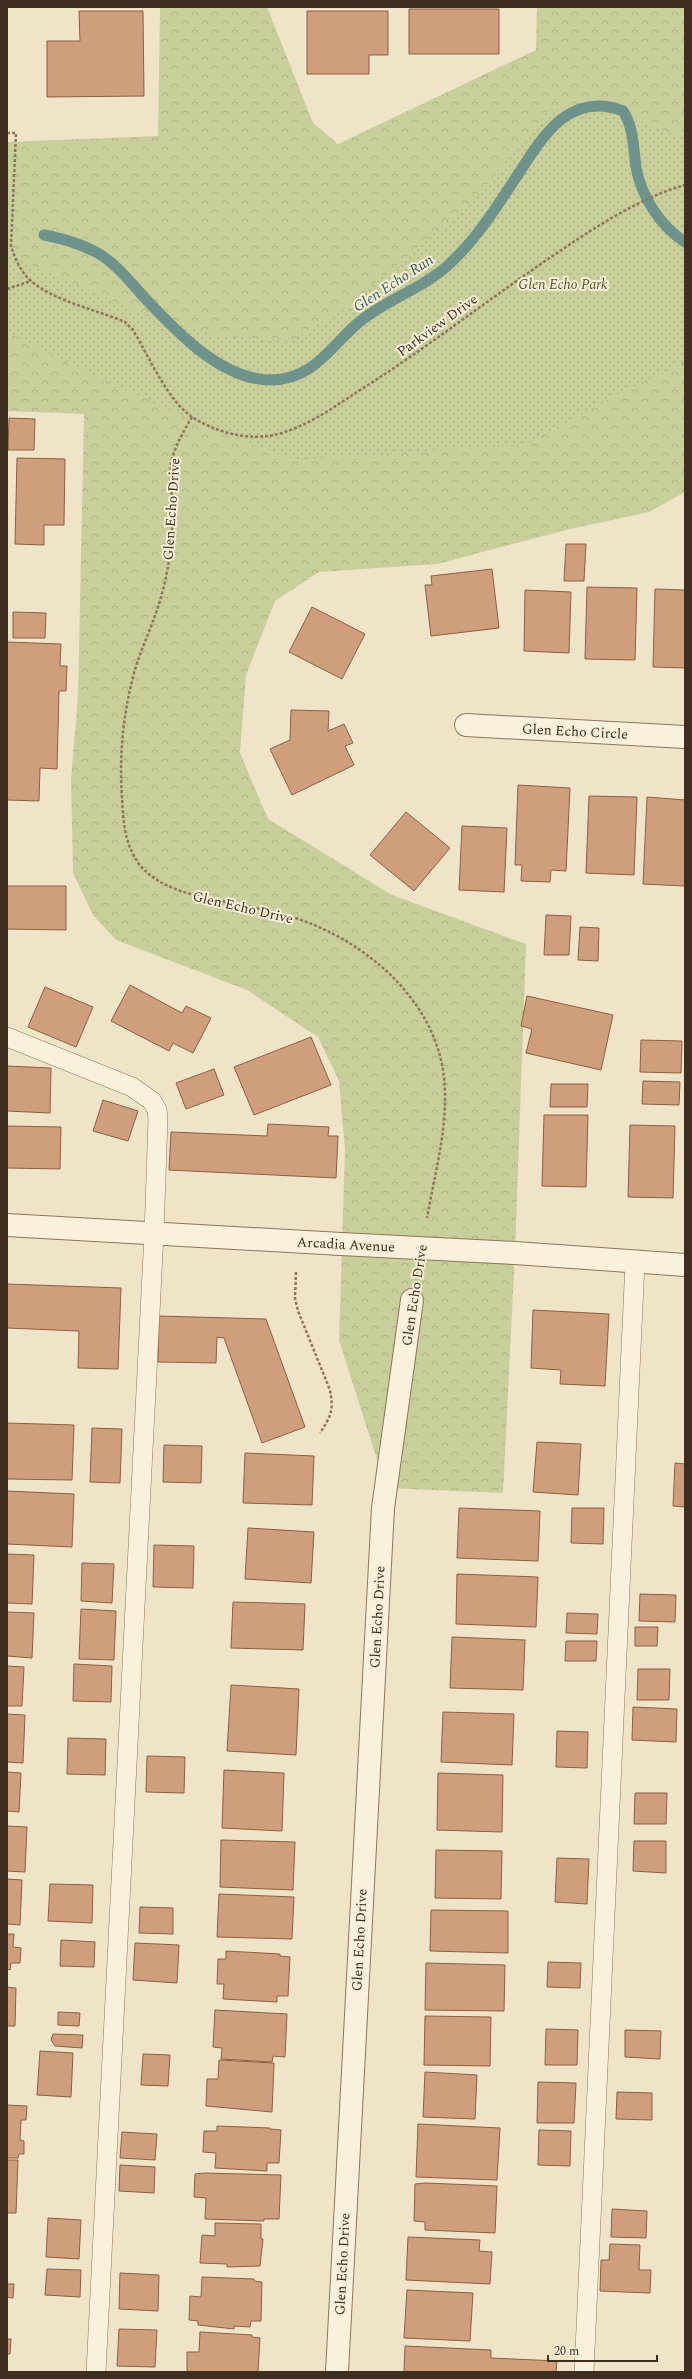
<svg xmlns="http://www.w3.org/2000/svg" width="692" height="2379" font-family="Spectral,serif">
<defs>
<pattern id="forest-crowns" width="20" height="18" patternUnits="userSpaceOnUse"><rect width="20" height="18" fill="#c9cf9b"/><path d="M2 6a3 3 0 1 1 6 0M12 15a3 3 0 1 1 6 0" fill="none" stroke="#aeb285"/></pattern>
<pattern id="park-dots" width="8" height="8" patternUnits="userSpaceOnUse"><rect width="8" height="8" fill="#c9cf9b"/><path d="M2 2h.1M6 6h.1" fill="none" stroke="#aeb285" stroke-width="1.8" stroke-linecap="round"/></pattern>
</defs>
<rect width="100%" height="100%" fill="#f0e4c8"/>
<path fill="url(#forest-crowns)" d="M 160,7 L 267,7 L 313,123 L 338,144 L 536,50 L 537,7 L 685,7 L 685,492 L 649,512 L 570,529 L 437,564 L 319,572 L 275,601 L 246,675 L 240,753 L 268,819 L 392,895 L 526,944 L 515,1253 L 503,1493 L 386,1488 L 339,1340 L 345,1150 L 339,1081 L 318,1037 L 247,990 L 116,940 L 93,915 L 73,873 L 71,780 L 78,696 L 84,414 L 7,411 L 7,142 L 158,136 Z"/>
<path fill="url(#park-dots)" d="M 549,110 L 618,113 L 674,135 L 685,135 L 685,362 L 622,392 L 526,444 L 297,460 L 219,433 L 55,357 L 7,332 L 7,253 L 127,308 L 214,335 L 290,341 L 343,310 L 476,198 Z"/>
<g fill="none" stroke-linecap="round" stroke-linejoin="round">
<path stroke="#6f938a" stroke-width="11" d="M 44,235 C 65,239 86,245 104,257 C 120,268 130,282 143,296 C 176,331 221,380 271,380 C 314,379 329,348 358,323 C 385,300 420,290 446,267 C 471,245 491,216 509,188 C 537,148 563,88 623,111 C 634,128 633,147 636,167 C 641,196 660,226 685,242"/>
</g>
<path fill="#cf9f7d" stroke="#8d5f41" d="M 409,9 L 499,9 L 499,54 L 409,54 Z
M 79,11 L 143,11 L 144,96 L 47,97 L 47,41 L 80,41 Z
M 307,11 L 388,11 L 388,55 L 369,55 L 369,74 L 307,74 Z
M 9,418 L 35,419 L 34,450 L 8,450 Z
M 17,458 L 65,459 L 64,525 L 44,525 L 44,545 L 15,544 Z
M 566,544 L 586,544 L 584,581 L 564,581 Z
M 492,569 L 499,628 L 431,636 L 425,585 L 432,585 L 431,576 Z
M 587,587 L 637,588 L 635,660 L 585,659 Z
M 655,589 L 685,590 L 685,668 L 653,667 Z
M 525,590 L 571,592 L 569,653 L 524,651 Z
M 312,607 L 365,634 L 342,679 L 289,652 Z
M 13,612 L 46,613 L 45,638 L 13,638 Z
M 7,642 L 61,644 L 60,666 L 67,666 L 66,691 L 59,691 L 57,769 L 40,768 L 39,801 L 7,800 Z
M 291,710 L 329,711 L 328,731 L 344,724 L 353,743 L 345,746 L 354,765 L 292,795 L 270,749 L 290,740 Z
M 518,785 L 570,788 L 566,871 L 551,870 L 550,882 L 521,881 L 522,865 L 515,865 Z
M 589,796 L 637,797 L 634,875 L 586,873 Z
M 647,797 L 685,800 L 685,886 L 643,884 Z
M 406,812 L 450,848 L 414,891 L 370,855 Z
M 462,826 L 507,828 L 504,892 L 459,890 Z
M 7,886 L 66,886 L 66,930 L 7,929 Z
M 546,915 L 571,916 L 569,955 L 544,955 Z
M 580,927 L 599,928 L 598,961 L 578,960 Z
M 130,985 L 182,1013 L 186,1006 L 211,1018 L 193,1053 L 173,1043 L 169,1051 L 111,1021 Z
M 45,987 L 93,1007 L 76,1047 L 28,1027 Z
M 527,996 L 613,1015 L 601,1070 L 526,1053 L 532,1029 L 521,1026 Z
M 311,1037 L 331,1085 L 254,1115 L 234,1067 Z
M 641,1040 L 682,1041 L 681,1073 L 640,1072 Z
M 7,1066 L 51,1068 L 50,1113 L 7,1111 Z
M 214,1069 L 224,1095 L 186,1109 L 176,1083 Z
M 643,1081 L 680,1082 L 679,1105 L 642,1104 Z
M 551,1084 L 588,1084 L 587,1107 L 550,1107 Z
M 103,1100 L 138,1111 L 128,1141 L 93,1131 Z
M 544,1115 L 588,1115 L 586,1187 L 542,1186 Z
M 268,1124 L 329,1127 L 328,1136 L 338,1136 L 336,1178 L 169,1170 L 171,1132 L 267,1136 Z
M 630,1125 L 675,1126 L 673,1198 L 628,1197 Z
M 7,1126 L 61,1127 L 60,1169 L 7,1168 Z
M 7,1284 L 121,1288 L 118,1369 L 78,1368 L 79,1331 L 7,1328 Z
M 533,1310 L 609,1314 L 605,1386 L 560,1384 L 561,1370 L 531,1368 Z
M 159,1316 L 266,1319 L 305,1427 L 262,1443 L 224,1338 L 217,1337 L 216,1363 L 158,1362 Z
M 7,1423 L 74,1425 L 72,1480 L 7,1479 Z
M 92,1428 L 122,1429 L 120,1483 L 90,1482 Z
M 537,1442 L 581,1444 L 578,1495 L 533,1492 Z
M 164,1445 L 202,1446 L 201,1483 L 163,1482 Z
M 245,1453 L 314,1456 L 312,1505 L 243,1503 Z
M 675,1463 L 685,1464 L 685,1507 L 673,1506 Z
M 7,1491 L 74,1494 L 72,1547 L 7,1544 Z
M 459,1508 L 540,1511 L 538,1561 L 457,1558 Z
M 572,1508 L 604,1508 L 603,1544 L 571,1543 Z
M 248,1528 L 314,1532 L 311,1583 L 245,1579 Z
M 154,1545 L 194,1546 L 193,1588 L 153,1587 Z
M 7,1554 L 34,1555 L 32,1604 L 7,1603 Z
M 82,1563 L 114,1564 L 112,1603 L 81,1601 Z
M 457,1574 L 538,1577 L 536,1627 L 456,1624 Z
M 640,1594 L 676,1595 L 675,1622 L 639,1621 Z
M 233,1602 L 305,1604 L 303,1650 L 231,1648 Z
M 81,1609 L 116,1611 L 114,1660 L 79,1659 Z
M 7,1612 L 34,1613 L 32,1658 L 7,1656 Z
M 567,1613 L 598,1614 L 597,1634 L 566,1633 Z
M 635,1627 L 658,1627 L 657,1646 L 635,1646 Z
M 452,1637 L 525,1640 L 523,1690 L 450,1688 Z
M 566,1641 L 597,1641 L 596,1661 L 565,1661 Z
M 74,1664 L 112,1666 L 111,1702 L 73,1701 Z
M 7,1666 L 24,1667 L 22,1706 L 7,1706 Z
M 638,1669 L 670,1669 L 669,1700 L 637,1700 Z
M 231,1685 L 299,1689 L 296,1755 L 227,1751 Z
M 633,1707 L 677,1709 L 676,1742 L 632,1740 Z
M 443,1712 L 514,1714 L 512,1765 L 441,1762 Z
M 7,1714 L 25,1715 L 23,1763 L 7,1762 Z
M 557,1731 L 588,1732 L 587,1768 L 556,1767 Z
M 68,1738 L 106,1739 L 105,1775 L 67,1774 Z
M 147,1756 L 185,1757 L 184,1793 L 146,1792 Z
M 224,1770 L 284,1773 L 282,1831 L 222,1828 Z
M 7,1772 L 21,1773 L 19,1812 L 7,1811 Z
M 438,1773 L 503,1775 L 502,1832 L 437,1830 Z
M 635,1793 L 667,1793 L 666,1824 L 634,1824 Z
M 7,1826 L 27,1827 L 25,1872 L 7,1871 Z
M 221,1840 L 295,1842 L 293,1890 L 220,1887 Z
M 634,1841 L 666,1841 L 666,1873 L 633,1871 Z
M 436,1850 L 502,1851 L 501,1899 L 435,1898 Z
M 557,1858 L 589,1859 L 587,1904 L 555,1902 Z
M 7,1879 L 22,1880 L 20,1925 L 7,1924 Z
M 50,1884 L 93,1885 L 92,1923 L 48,1921 Z
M 219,1894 L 294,1897 L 292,1939 L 217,1937 Z
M 140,1907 L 173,1908 L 173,1934 L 139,1933 Z
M 431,1910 L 508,1911 L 508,1953 L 430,1951 Z
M 7,1934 L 14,1934 L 13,1947 L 21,1948 L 20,1963 L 11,1963 L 10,1970 L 7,1969 Z
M 61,1940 L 95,1942 L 94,1967 L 60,1966 Z
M 135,1943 L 179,1945 L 177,1983 L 133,1980 Z
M 226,1951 L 280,1954 L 280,1956 L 290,1957 L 288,1996 L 277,1996 L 277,2002 L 223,1999 L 224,1984 L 217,1984 L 218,1959 L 226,1959 Z
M 548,1962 L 581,1963 L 580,1988 L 547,1987 Z
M 426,1963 L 505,1965 L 504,2011 L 425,2010 Z
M 7,1987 L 16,1988 L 15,2026 L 7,2026 Z
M 215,2010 L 287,2014 L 285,2057 L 273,2056 L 272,2062 L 221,2059 L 222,2048 L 213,2047 Z
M 58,2012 L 80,2013 L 79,2026 L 58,2025 Z
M 425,2016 L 491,2017 L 490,2066 L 424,2065 Z
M 546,2029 L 578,2030 L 577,2065 L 545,2065 Z
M 625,2030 L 661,2031 L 660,2059 L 625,2057 Z
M 53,2034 L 83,2035 L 82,2048 L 55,2046 L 51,2040 Z
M 40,2051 L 73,2053 L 71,2097 L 37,2095 Z
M 143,2054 L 170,2055 L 168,2086 L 141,2085 Z
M 219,2060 L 274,2063 L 272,2112 L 206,2106 L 207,2079 L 218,2079 Z
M 425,2072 L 477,2075 L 475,2119 L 423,2117 Z
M 538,2082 L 576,2083 L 574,2123 L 537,2123 Z
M 617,2092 L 652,2093 L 652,2120 L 616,2119 Z
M 7,2105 L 27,2106 L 26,2120 L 21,2120 L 20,2140 L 24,2141 L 24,2154 L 19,2154 L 18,2158 L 7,2158 Z
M 418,2124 L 500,2128 L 497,2180 L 416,2177 Z
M 217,2126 L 270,2128 L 270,2129 L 281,2130 L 279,2163 L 267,2163 L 267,2171 L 215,2168 L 216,2153 L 203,2152 L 204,2131 L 217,2131 Z
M 539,2130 L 571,2131 L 570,2166 L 538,2165 Z
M 122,2132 L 157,2134 L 155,2160 L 120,2158 Z
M 7,2160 L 18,2160 L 16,2213 L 7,2213 Z
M 120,2165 L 155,2167 L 154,2193 L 119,2191 Z
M 205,2173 L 281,2175 L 279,2219 L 264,2219 L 264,2221 L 205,2219 L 206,2198 L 194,2197 L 195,2174 Z
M 426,2183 L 497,2186 L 495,2233 L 425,2230 L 425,2222 L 414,2221 L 415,2184 Z
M 612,2209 L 647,2211 L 646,2238 L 611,2237 Z
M 48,2218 L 81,2220 L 79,2259 L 46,2257 Z
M 215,2223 L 261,2224 L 261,2239 L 263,2239 L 260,2266 L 227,2267 L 227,2264 L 200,2263 L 202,2235 L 215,2236 Z
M 408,2237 L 480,2240 L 479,2251 L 492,2252 L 490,2284 L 406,2280 Z
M 610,2244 L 640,2245 L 639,2270 L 651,2270 L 650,2293 L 600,2291 L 601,2260 L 609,2260 Z
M 47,2269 L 81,2270 L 80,2297 L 45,2295 Z
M 120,2273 L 159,2275 L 158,2311 L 119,2309 Z
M 202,2277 L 254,2279 L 254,2281 L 262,2282 L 261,2321 L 251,2321 L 250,2327 L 234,2326 L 234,2329 L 198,2325 L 198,2321 L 189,2320 L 190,2296 L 201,2297 Z
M 7,2284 L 14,2284 L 13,2298 L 7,2297 Z
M 407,2290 L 473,2293 L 470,2341 L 404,2338 Z
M 119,2329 L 157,2330 L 155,2367 L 117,2366 Z
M 200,2332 L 252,2335 L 252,2337 L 260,2338 L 258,2372 L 187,2372 L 187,2352 L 199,2352 Z
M 7,2339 L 11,2339 L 10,2354 L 7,2354 Z
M 405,2346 L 491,2350 L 491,2358 L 557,2361 L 556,2372 L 404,2372 Z"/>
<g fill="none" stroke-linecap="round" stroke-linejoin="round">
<defs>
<path id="service" d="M 7,1037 L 132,1087 L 152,1101 L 157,1110 L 158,1119 L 154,1234 L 96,2372
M 584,2372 L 635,1262"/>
<path id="minor" d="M 466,725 L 685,737
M 7,1225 L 341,1244
M 515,1253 L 685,1265
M 337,2372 L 383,1508 L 412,1300"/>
</defs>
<use href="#service" stroke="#8d765c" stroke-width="20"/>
<use href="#minor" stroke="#8d765c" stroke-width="24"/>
<path stroke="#8d765c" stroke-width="2.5" stroke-dasharray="3 2" stroke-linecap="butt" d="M 7,133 L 16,133 L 11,246 C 15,259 21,272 31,281 C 54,301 97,310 125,322 L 133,330 C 150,358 169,405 197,420 C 223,435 256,442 285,432 C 315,422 341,402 368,385 C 432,344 493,296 557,253 C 594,228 641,197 685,185
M 7,289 L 31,281
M 192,417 C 184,430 177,443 172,458 C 168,475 173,495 173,513 C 172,541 169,570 161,597 C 154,623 141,648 134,673 C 123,715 119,755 122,798 C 123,815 124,836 132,852 C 148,889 197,896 231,903 C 262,909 294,915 323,929 C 382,956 437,1010 444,1078 C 449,1124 435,1172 427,1218
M 296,1272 L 295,1298 L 298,1311 L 330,1390 C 334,1410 331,1416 320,1433"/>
<use href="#service" stroke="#faf1dc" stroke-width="19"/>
<use href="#minor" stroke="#faf1dc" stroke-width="22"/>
<defs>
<path id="minor-bridge" d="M 341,1244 L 515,1253"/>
</defs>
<use href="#minor-bridge" stroke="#8d765c" stroke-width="24" stroke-linecap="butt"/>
<use href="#minor-bridge" stroke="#faf1dc" stroke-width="22"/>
</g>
<g text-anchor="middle" stroke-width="4" stroke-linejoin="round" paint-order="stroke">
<g font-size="14" font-style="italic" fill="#4d5a26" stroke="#f7eed8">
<text x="563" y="289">Glen Echo Park</text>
</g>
<g font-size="14" fill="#3d2e20" stroke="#f7eed8">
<text transform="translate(437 325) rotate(-36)" y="5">Parkview Drive</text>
<text transform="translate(171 509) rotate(-86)" y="5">Glen Echo Drive</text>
<text transform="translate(575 731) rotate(3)" y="5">Glen Echo Circle</text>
<text transform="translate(243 907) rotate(13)" y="5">Glen Echo Drive</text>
<text transform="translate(346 1244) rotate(3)" y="5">Arcadia Avenue</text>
<text transform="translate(414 1295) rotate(-81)" y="5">Glen Echo Drive</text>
<text transform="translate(377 1617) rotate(-87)" y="5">Glen Echo Drive</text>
<text transform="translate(359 1940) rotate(-87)" y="5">Glen Echo Drive</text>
<text transform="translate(342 2264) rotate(-87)" y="5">Glen Echo Drive</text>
</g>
<g font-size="15" font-style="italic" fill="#2f5d5a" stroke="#f7eed8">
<text transform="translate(393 283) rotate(-33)" y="5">Glen Echo Run</text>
</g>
</g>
<rect width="692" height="2379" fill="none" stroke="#3d2e20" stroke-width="16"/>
<path d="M548 2355v6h109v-6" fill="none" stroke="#3d2e20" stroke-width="2"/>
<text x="554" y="2355" font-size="12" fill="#3d2e20" stroke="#f7eed8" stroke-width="3" paint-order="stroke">20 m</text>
</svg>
